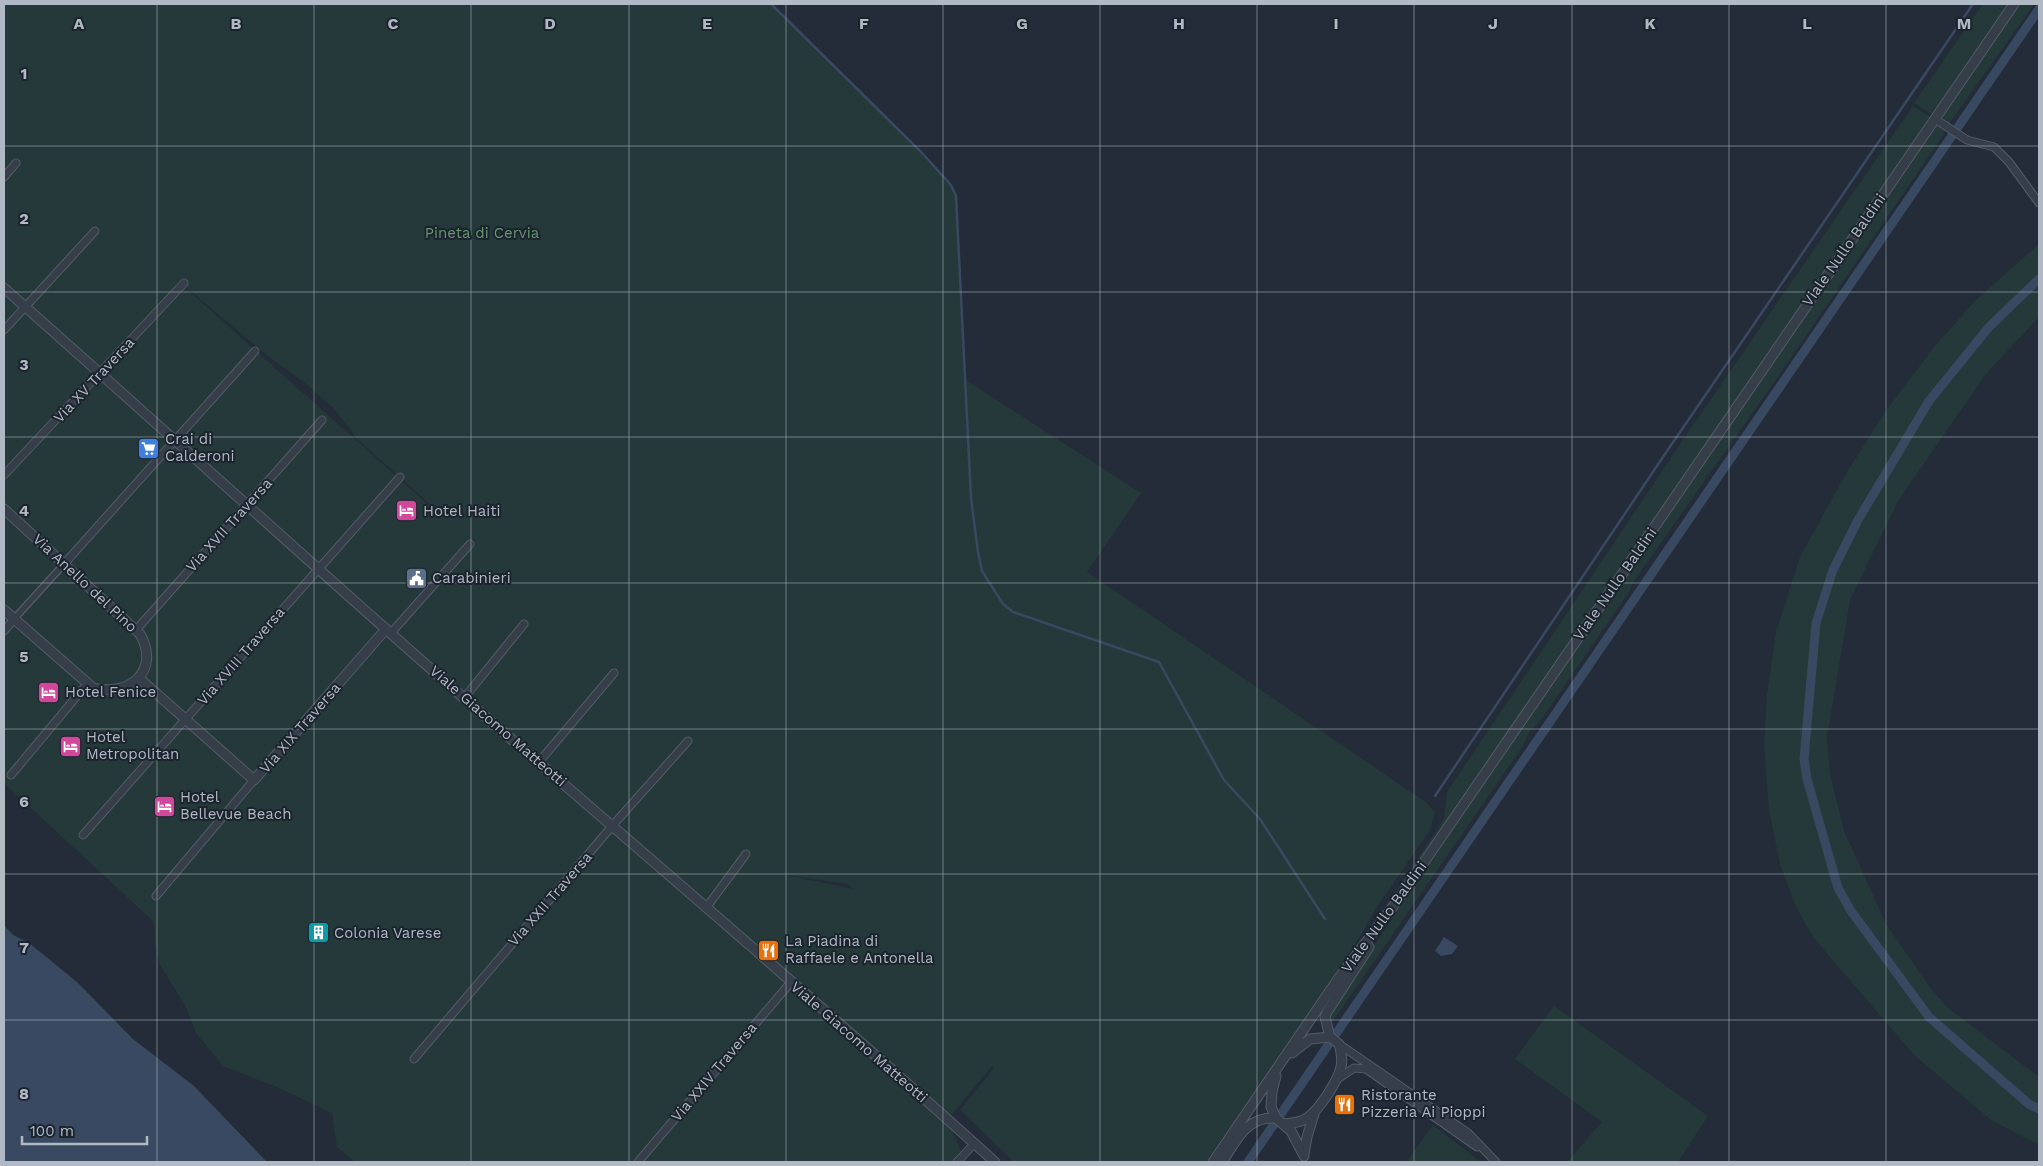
<svg xmlns="http://www.w3.org/2000/svg" width="2043" height="1166" font-family="'Work Sans',sans-serif">
<rect width="100%" height="100%" fill="#232c38"/>
<path fill="#25393a" fill-rule="evenodd" d="M 4,4 L 769,4 L 921,154 L 951,185 L 956,197 L 964,379 L 1141,493 L 1087,572 L 1427,803 L 1435,813 L 1430,830 L 1375,910 L 1358,940 L 1206,1162 L 1014,1162 L 960,1110 L 994,1068 L 992,1066 L 947,1120 L 961,1151 L 951,1162 L 355,1162 L 337,1147 L 332,1113 L 279,1088 L 223,1066 L 196,1033 L 186,1007 L 159,963 L 155,943 L 154,922 L 4,783 ZM 169,273 L 269,357 L 305,383 L 335,410 L 358,440 L 419,494 L 441,516 ZM 786,875 L 848,884 L 853,889 Z
M 1983,4 L 2008,4 L 1932,114 L 1914,103 Z
M 2018,4 L 2034,4 L 1949,124 L 1944,121 L 1943,114 Z
M 1913,106 L 1930,117 L 1448,820 L 1358,947 L 1444,819 L 1447,792 L 1691,428 Z
M 1942,126 L 1946,129 L 1944,134 L 1775,381 L 1634,581 L 1627,595 L 1541,720 L 1529,732 L 1523,746 L 1333,1021 L 1331,1019 L 1331,1011 L 1393,917 L 1933,127 Z
M 2039,244 L 2039,317 L 1985,375 L 1898,501 L 1850,600 L 1827,737 L 1830,774 L 1844,831 L 1886,924 L 1931,989 L 1947,1007 L 2039,1077 L 2039,1145 L 1991,1120 L 1914,1055 L 1813,937 L 1796,907 L 1780,864 L 1769,810 L 1764,744 L 1767,695 L 1776,632 L 1800,557 L 1847,472 L 1885,412 L 1935,346 L 1976,300 Z
M 1554,1006 L 1708,1116 L 1678,1162 L 1567,1162 L 1602,1122 L 1515,1059 Z
M 1433,1125 L 1481,1162 L 1406,1162 Z"/>
<path fill="#394961" d="M 4,925 L 13,935 L 28,942 L 77,982 L 133,1039 L 194,1086 L 267,1162 L 4,1162 Z
M 1444,937 L 1458,946 L 1452,954 L 1441,956 L 1435,951 Z"/>
<g fill="none" stroke-linecap="round" stroke-linejoin="round">
<path stroke="#394961" stroke-width="2.5" d="M 771,4 L 922,153 L 951,185 L 956,196 L 971,498 L 978,552 L 982,571 L 1003,604 L 1013,612 L 1159,662 L 1224,780 L 1260,819 L 1325,919
M 1435,796 L 1663,457 L 1973,4"/>
<path stroke="#394961" stroke-width="9" d="M 2039,279 L 1989,327 L 1929,401 L 1858,520 L 1833,570 L 1816,623 L 1804,759 L 1807,779 L 1838,888 L 1851,911 L 1929,1017 L 2030,1105 L 2039,1109
M 1248,1162 L 2039,9"/>
<defs>
<path id="pedestrian" d="M 14,619 L 64,564"/>
<path id="minor" d="M 1935,119 L 1967,140 L 1994,147 L 2009,162 L 2039,203
M 4,177 L 16,163
M 4,330 L 95,231
M 4,475 L 184,283
M 64,564 L 255,351
M 136,630 L 322,420
M 4,631 L 14,619
M 391,633 L 470,544
M 464,698 L 524,624
M 539,762 L 614,673
M 11,775 L 87,684
M 83,835 L 400,477
M 156,896 L 254,780
M 706,908 L 746,854
M 1339,1044 L 1468,1133 L 1496,1162
M 414,1059 L 613,825 L 688,741
M 1336,1080 L 1354,1068 L 1366,1069 L 1477,1147
M 638,1162 L 791,982
M 957,1162 L 974,1144"/>
<path id="tertiary" d="M 4,288 C 158,424 310,563 465,699 C 642,852 821,1005 995,1162
M 4,509 L 140,634 C 161,671 129,697 93,688 L 4,610
M 139,678 L 254,780 L 386,629
M 1292,1053 L 1310,1039 L 1330,1037
M 1276,1076 L 1272,1092 L 1271,1107 L 1276,1118 L 1291,1131 L 1304,1156
M 1284,1124 C 1292,1123 1300,1123 1307,1118 C 1319,1110 1338,1081 1341,1067 C 1343,1059 1341,1051 1339,1044 L 1330,1037 L 1325,1017 L 1327,1012 L 1369,947
M 1304,1154 L 1307,1137 L 1315,1111
M 1213,1162 L 1338,979 L 1398,900 L 2014,4
M 1222,1162 C 1237,1140 1246,1116 1276,1118"/>
</defs>
<use href="#pedestrian" stroke="#545c67" stroke-width="8"/>
<use href="#minor" stroke="#545c67" stroke-width="9"/>
<use href="#tertiary" stroke="#545c67" stroke-width="11"/>
<use href="#pedestrian" stroke="#363e49" stroke-width="5.5"/>
<use href="#minor" stroke="#363e49" stroke-width="7"/>
<use href="#tertiary" stroke="#363e49" stroke-width="9"/>
</g>
<path fill="none" stroke="#b1b9c5" stroke-width="1" stroke-opacity="0.55" d="M 157,4 L 157,1162M 314,4 L 314,1162M 471,4 L 471,1162M 629,4 L 629,1162M 786,4 L 786,1162M 943,4 L 943,1162M 1100,4 L 1100,1162M 1257,4 L 1257,1162M 1414,4 L 1414,1162M 1572,4 L 1572,1162M 1729,4 L 1729,1162M 1886,4 L 1886,1162M 4,146 L 2039,146M 4,292 L 2039,292M 4,437 L 2039,437M 4,583 L 2039,583M 4,729 L 2039,729M 4,874 L 2039,874M 4,1020 L 2039,1020"/>
<defs>
<symbol id="supermarket-square" viewBox="-11 -11 22 22"><rect x="-9" y="-9" width="18" height="18" rx="4" fill="#3f7fe0" stroke="#1b232d"/><path d="M-6-5.5h2.5l.6 2H6L4.5 2H-2.5L-4.4-4H-6ZM-1.5 3.2a1.3 1.3 0 1 0 .1 0ZM3 3.2a1.3 1.3 0 1 0 .1 0Z" fill="#fff"/></symbol>
<symbol id="hotel-square" viewBox="-11 -11 22 22"><rect x="-9" y="-9" width="18" height="18" rx="4" fill="#d1479c" stroke="#1b232d"/><path d="M-6-4.5h1.5V1H6V5H4.5V3h-9V5H-6ZM-4 0a1.8 1.8 0 1 1 3.6 0ZM.5 0V-2.5h3Q6-2.5 6 0Z" fill="#fff"/></symbol>
<symbol id="civic-square" viewBox="-11 -11 22 22"><rect x="-9" y="-9" width="18" height="18" rx="4" fill="#5c6f8a" stroke="#1b232d"/><path d="M-.6-6.5H3V-4.5H.6V-3L4-1V1h2V6H-6V1h2V-1L-.6-3ZM-1.2 2.5V6h2.4V2.5Z" fill="#fff"/></symbol>
<symbol id="building-square" viewBox="-11 -11 22 22"><rect x="-9" y="-9" width="18" height="18" rx="4" fill="#0f9aa8" stroke="#1b232d"/><path d="M-4-6H4V6H1V3H-1V6H-4ZM-2.5-4.3h1.7v1.8h-1.7ZM.8-4.3h1.7v1.8H.8ZM-2.5-1h1.7V.8h-1.7ZM.8-1h1.7V.8H.8Z" fill="#fff"/></symbol>
<symbol id="restaurant-square" viewBox="-11 -11 22 22"><rect x="-9" y="-9" width="18" height="18" rx="4" fill="#e8710a" stroke="#1b232d"/><path d="M-5-6h1v4h1v-4h1v4h1v-4h1v5L-1.5 .5V6h-2V.5L-5-1ZM5-6V6H3V1.5H1.5Q1.5-4 5-6Z" fill="#fff"/></symbol>
</defs>
<g fill-rule="evenodd">
<use href="#supermarket-square" x="136" y="436" width="25" height="25"/>
<use href="#hotel-square" x="394" y="498" width="25" height="25"/>
<use href="#civic-square" x="404" y="566" width="25" height="25"/>
<use href="#hotel-square" x="36" y="680" width="25" height="25"/>
<use href="#hotel-square" x="58" y="734" width="25" height="25"/>
<use href="#hotel-square" x="152" y="794" width="25" height="25"/>
<use href="#building-square" x="306" y="920" width="25" height="25"/>
<use href="#restaurant-square" x="756" y="938" width="25" height="25"/>
<use href="#restaurant-square" x="1332" y="1092" width="25" height="25"/>
</g>
<g text-anchor="middle" stroke-width="4" stroke-linejoin="round" paint-order="stroke">
<g font-size="15" fill="#699573" stroke="#1b232d">
<text x="482" y="238">Pineta di Cervia</text>
</g>
<g font-size="15" fill="#b1b9c5" stroke="#1b232d">
<text transform="translate(1844 250) rotate(-55)" y="5">Viale Nullo Baldini</text>
<text transform="translate(94 380) rotate(-47)" y="5">Via XV Traversa</text>
<text transform="translate(229 525) rotate(-48)" y="5">Via XVII Traversa</text>
<text transform="translate(85 583) rotate(43)" y="5">Via Anello del Pino</text>
<text transform="translate(1615 584) rotate(-55)" y="5">Viale Nullo Baldini</text>
<text transform="translate(241 656) rotate(-49)" y="5">Via XVIII Traversa</text>
<text transform="translate(498 726) rotate(41)" y="5">Viale Giacomo Matteotti</text>
<text transform="translate(300 728) rotate(-49)" y="5">Via XIX Traversa</text>
<text transform="translate(550 899) rotate(-49)" y="5">Via XXII Traversa</text>
<text transform="translate(1384 917) rotate(-54)" y="5">Viale Nullo Baldini</text>
<text transform="translate(859 1042) rotate(41)" y="5">Viale Giacomo Matteotti</text>
<text transform="translate(714 1072) rotate(-50)" y="5">Via XXIV Traversa</text>
</g>
<g font-size="15" fill="#b1b9c5" stroke="#1b232d" text-anchor="start">
<text x="165" y="444">Crai di<tspan x="165" dy="17">Calderoni</tspan></text>
<text x="423" y="516">Hotel Haiti</text>
<text x="432" y="583">Carabinieri</text>
<text x="65" y="697">Hotel Fenice</text>
<text x="86" y="742">Hotel<tspan x="86" dy="17">Metropolitan</tspan></text>
<text x="180" y="802">Hotel<tspan x="180" dy="17">Bellevue Beach</tspan></text>
<text x="334" y="938">Colonia Varese</text>
<text x="785" y="946">La Piadina di<tspan x="785" dy="17">Raffaele e Antonella</tspan></text>
<text x="1361" y="1100">Ristorante<tspan x="1361" dy="17">Pizzeria Ai Pioppi</tspan></text>
</g>
</g>
<g font-size="16" text-anchor="middle" font-weight="bold" fill="#b1b9c5" stroke="#1b232d" stroke-width="4" stroke-linejoin="round" paint-order="stroke">
<text x="79" y="29">A</text>
<text x="236" y="29">B</text>
<text x="393" y="29">C</text>
<text x="550" y="29">D</text>
<text x="707" y="29">E</text>
<text x="864" y="29">F</text>
<text x="1022" y="29">G</text>
<text x="1179" y="29">H</text>
<text x="1336" y="29">I</text>
<text x="1493" y="29">J</text>
<text x="1650" y="29">K</text>
<text x="1807" y="29">L</text>
<text x="1964" y="29">M</text>
<text x="24" y="79">1</text>
<text x="24" y="224">2</text>
<text x="24" y="370">3</text>
<text x="24" y="516">4</text>
<text x="24" y="662">5</text>
<text x="24" y="807">6</text>
<text x="24" y="953">7</text>
<text x="24" y="1099">8</text>
</g>
<rect width="2043" height="1166" fill="none" stroke="#b1b9c5" stroke-width="10"/>
<path d="M22 1136v8h125v-8" fill="none" stroke="#b1b9c5" stroke-width="2.5"/>
<text x="30" y="1136" font-size="15" fill="#b1b9c5" stroke="#1b232d" stroke-width="4" paint-order="stroke">100 m</text>
</svg>
